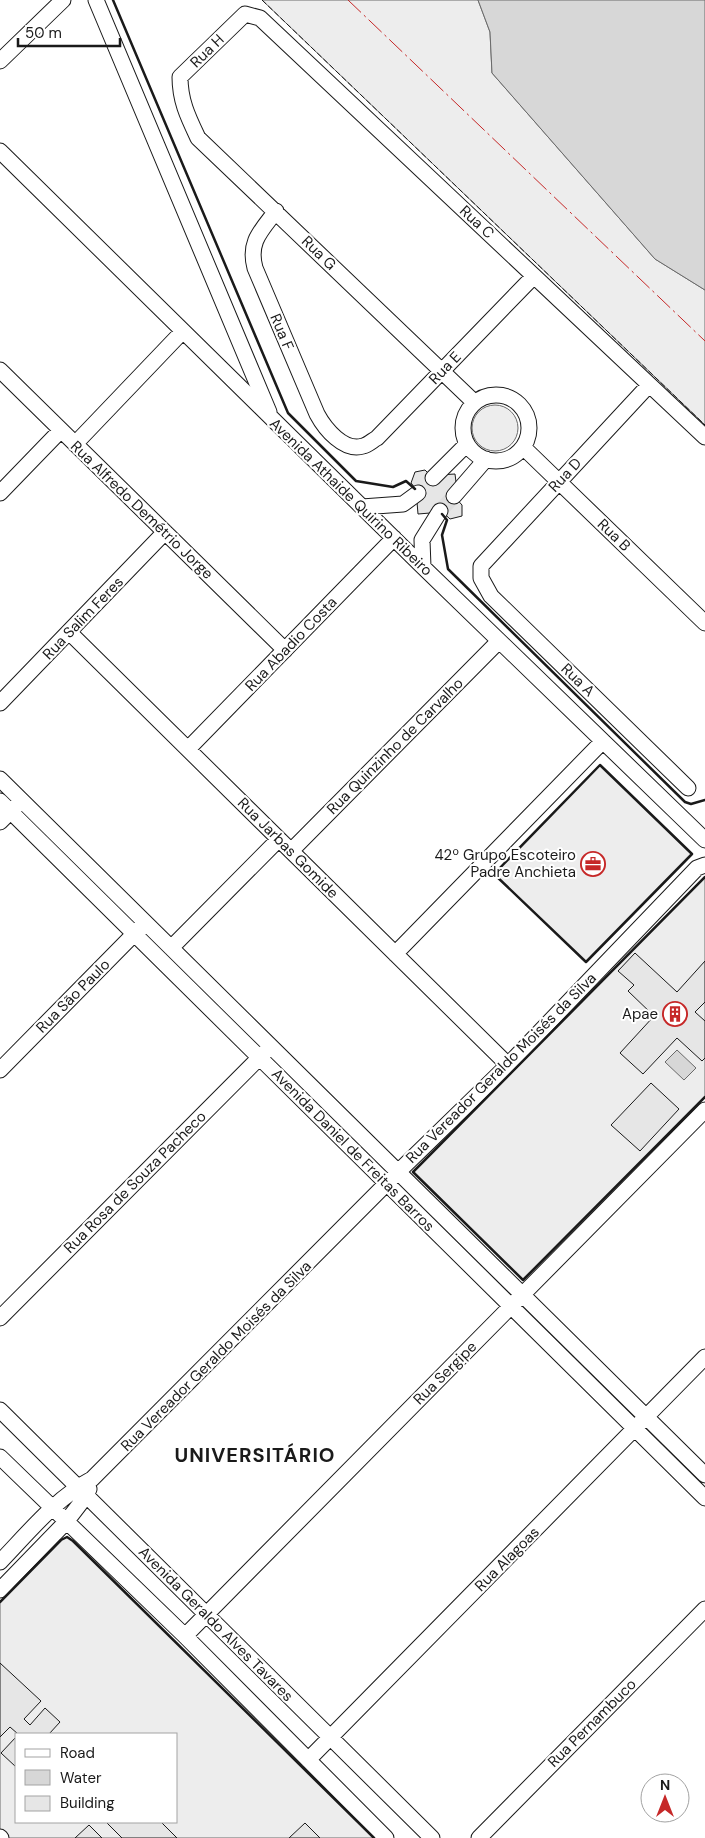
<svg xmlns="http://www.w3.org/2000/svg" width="705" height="1838" font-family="'DM Sans',sans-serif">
<rect width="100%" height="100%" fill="#fff"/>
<path fill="#ededed" stroke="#6a6a6a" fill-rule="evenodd" d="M 262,0 L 478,0 L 490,32 L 492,73 L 655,259 L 705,290 L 705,425 Z
M472 428a23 23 0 1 1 46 0a23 23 0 1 1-46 0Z
M 600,765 L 692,854 L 586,962 L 494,874 Z
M 705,877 L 705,1097 L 523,1280 L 413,1172 Z
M 67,1537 L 73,1541 L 374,1838 L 0,1838 L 0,1602 L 61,1540 ZM 16,1734 L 176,1734 L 176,1822 L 16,1822 Z"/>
<path fill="#d7d7d7" stroke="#6a6a6a" d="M 478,0 L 705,0 L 705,290 L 655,259 L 492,73 L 490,32 Z
M 677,1050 L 696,1068 L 684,1080 L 665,1062 Z"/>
<path fill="#e6e6e6" stroke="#1a1a1a" d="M 425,470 L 434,479 L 438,475 L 455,474 L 457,490 L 453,495 L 462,505 L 462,516 L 450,519 L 436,506 L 430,513 L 418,514 L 417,502 L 422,496 L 411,483 L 415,472 Z
M 635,953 L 677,992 L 705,961 L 705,1002 L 695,1012 L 705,1021 L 705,1058 L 702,1061 L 677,1038 L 643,1074 L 620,1053 L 654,1016 L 628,991 L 634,985 L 618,971 Z
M 651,1083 L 679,1109 L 640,1151 L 611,1125 Z
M 0,1663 L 41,1701 L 24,1719 L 30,1725 L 45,1708 L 60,1722 L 49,1734 L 18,1734 L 10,1727 L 0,1737 Z
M 16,1737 L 16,1767 L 1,1753 Z
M 106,1822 L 161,1822 L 177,1838 L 122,1838 Z
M 305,1823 L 320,1838 L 289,1838 Z
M 89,1825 L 102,1838 L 75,1838 Z"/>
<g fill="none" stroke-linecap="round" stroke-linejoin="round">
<path stroke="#ddd" stroke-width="15" stroke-dasharray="15 8" stroke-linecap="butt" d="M 440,511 L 454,496"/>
<defs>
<path id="minor" d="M 96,0 L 269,412
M 0,61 L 63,0
M 0,151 L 423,567 L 705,840
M 276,211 C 261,231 248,242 255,268 L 317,414 C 325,429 344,452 363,446 C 368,445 373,440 377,438 L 534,276
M 0,370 L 285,650
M 649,385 L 481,566 L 481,578 L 491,596 L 688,788
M463 428a33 33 0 1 1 66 0a33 33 0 1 1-66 0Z
M 474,402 L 198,138 C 188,117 180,101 180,77 L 245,14 L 260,18 L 705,437
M 75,444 L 183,331
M 523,447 L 705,623
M 433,478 L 467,444
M 0,493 L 61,430
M 454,496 L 486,459
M 362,507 L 403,504 L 418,493
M 423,567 L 422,540 L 440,511
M 69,632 L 508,1065
M 0,703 L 165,532
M 188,749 L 394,538
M 0,779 L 705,1475
M 0,801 L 705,1498
M 0,822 L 17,805
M 291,851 L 499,641
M 171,948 L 279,839
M 395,954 L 603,741
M 0,1070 L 141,927
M 0,1318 L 265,1052
M 0,1410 L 432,1838
M 0,1457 L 185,1636 L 386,1838
M 0,1562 C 28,1533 56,1498 92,1479 L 398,1172 L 508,1065 L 697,868 L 705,865
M 0,1590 L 66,1522 L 86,1496 L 89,1489
M 185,1636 L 705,1110
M 308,1760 L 705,1357
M 0,1837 L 1,1838
M 479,1838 L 705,1609"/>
</defs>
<use href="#minor" stroke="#1a1a1a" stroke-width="17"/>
<use href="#minor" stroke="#fff" stroke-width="15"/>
<path stroke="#1a1a1a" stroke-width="1" stroke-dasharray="6 2.5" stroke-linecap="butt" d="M 262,0 L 705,425"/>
<path stroke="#1a1a1a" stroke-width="2.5" d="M 113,0 L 288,413 L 356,481 L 393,487 L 406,481 L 415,489
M 442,514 L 447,520 L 442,535 L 448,569 L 685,802 L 691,804 L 705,800
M 600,765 L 692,854 L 586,962 L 494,874 Z
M 705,877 L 413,1172 L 523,1280 L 705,1097
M 0,1602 L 61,1540 L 67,1537 L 73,1541 L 374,1838"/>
<path stroke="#c62828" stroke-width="1" stroke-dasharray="18 4 2.5 4" stroke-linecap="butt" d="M 348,0 L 705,341"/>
</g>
<defs>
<symbol id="office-ring" viewBox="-11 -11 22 22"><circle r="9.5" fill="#fff" stroke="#c62828" stroke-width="1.5"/><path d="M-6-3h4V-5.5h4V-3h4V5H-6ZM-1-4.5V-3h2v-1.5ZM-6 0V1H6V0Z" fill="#c62828"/></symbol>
<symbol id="building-ring" viewBox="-11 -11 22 22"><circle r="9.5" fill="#fff" stroke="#c62828" stroke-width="1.5"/><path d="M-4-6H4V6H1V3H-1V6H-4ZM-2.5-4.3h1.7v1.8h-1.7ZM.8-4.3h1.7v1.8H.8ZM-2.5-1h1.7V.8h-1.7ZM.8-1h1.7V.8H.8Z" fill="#c62828"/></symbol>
</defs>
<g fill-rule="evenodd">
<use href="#office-ring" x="579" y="850" width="28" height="28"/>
<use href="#building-ring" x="661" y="1000" width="28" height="28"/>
</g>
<g text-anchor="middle" stroke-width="4" stroke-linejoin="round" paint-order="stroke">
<g font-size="15" fill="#1a1a1a" stroke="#fff">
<text transform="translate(207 51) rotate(-44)" y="5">Rua H</text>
<text transform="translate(477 222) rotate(43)" y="5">Rua C</text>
<text transform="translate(319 253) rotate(44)" y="5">Rua G</text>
<text transform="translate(282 332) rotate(67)" y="5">Rua F</text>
<text transform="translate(445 368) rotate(-46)" y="5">Rua E</text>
<text transform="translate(565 475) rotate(-47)" y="5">Rua D</text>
<text transform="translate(351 497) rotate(44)" y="5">Avenida Athaide Quirino Ribeiro</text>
<text transform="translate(142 510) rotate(44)" y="5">Rua Alfredo Demétrio Jorge</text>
<text transform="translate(614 535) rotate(44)" y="5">Rua B</text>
<text transform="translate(83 618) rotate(-46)" y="5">Rua Salim Feres</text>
<text transform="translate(291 644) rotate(-46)" y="5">Rua Abadio Costa</text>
<text transform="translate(578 680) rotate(44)" y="5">Rua A</text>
<text transform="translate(395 746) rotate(-45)" y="5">Rua Quinzinho de Carvalho</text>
<text transform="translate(288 848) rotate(45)" y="5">Rua Jarbas Gomide</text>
<text transform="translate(73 996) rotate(-45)" y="5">Rua São Paulo</text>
<text transform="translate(501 1068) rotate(-45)" y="5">Rua Vereador Geraldo Moisés da Silva</text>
<text transform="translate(353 1150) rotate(45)" y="5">Avenida Daniel de Freitas Barros</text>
<text transform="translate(135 1182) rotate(-45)" y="5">Rua Rosa de Souza Pacheco</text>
<text transform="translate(216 1356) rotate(-45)" y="5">Rua Vereador Geraldo Moisés da Silva</text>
<text transform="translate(445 1373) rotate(-45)" y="5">Rua Sergipe</text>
<text transform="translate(507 1559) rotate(-45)" y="5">Rua Alagoas</text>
<text transform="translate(216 1624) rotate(45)" y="5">Avenida Geraldo Alves Tavares</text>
<text transform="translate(592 1723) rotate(-45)" y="5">Rua Pernambuco</text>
</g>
<g font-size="15" fill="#1a1a1a" stroke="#fff" text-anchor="end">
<text x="576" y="860">42º Grupo Escoteiro<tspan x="576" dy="17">Padre Anchieta</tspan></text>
<text x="658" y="1019">Apae</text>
</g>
<g font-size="20" font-weight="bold" letter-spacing="1" fill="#1a1a1a" stroke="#fff">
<text x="255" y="1462">UNIVERSITÁRIO</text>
</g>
</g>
<rect x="15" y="1733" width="162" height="90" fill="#ffffff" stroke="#a3a3a3"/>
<rect x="25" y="1749" width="25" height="8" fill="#ffffff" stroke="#a3a3a3"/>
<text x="60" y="1758" font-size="15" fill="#1a1a1a">Road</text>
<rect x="25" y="1770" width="25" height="15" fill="#d7d7d7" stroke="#a3a3a3"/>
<text x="60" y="1783" font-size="15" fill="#1a1a1a">Water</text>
<rect x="25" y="1796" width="25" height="15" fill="#e6e6e6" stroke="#a3a3a3"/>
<text x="60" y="1808" font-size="15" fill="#1a1a1a">Building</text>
<g transform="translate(665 1798)"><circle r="24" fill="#ffffff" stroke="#a3a3a3"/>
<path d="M0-4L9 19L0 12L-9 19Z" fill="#c62828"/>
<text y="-8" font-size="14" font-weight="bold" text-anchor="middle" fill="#1a1a1a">N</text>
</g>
<path d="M18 38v8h102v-8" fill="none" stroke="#1a1a1a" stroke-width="2.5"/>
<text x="25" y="38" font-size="15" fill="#1a1a1a" stroke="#ffffff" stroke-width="4" paint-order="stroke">50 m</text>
</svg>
